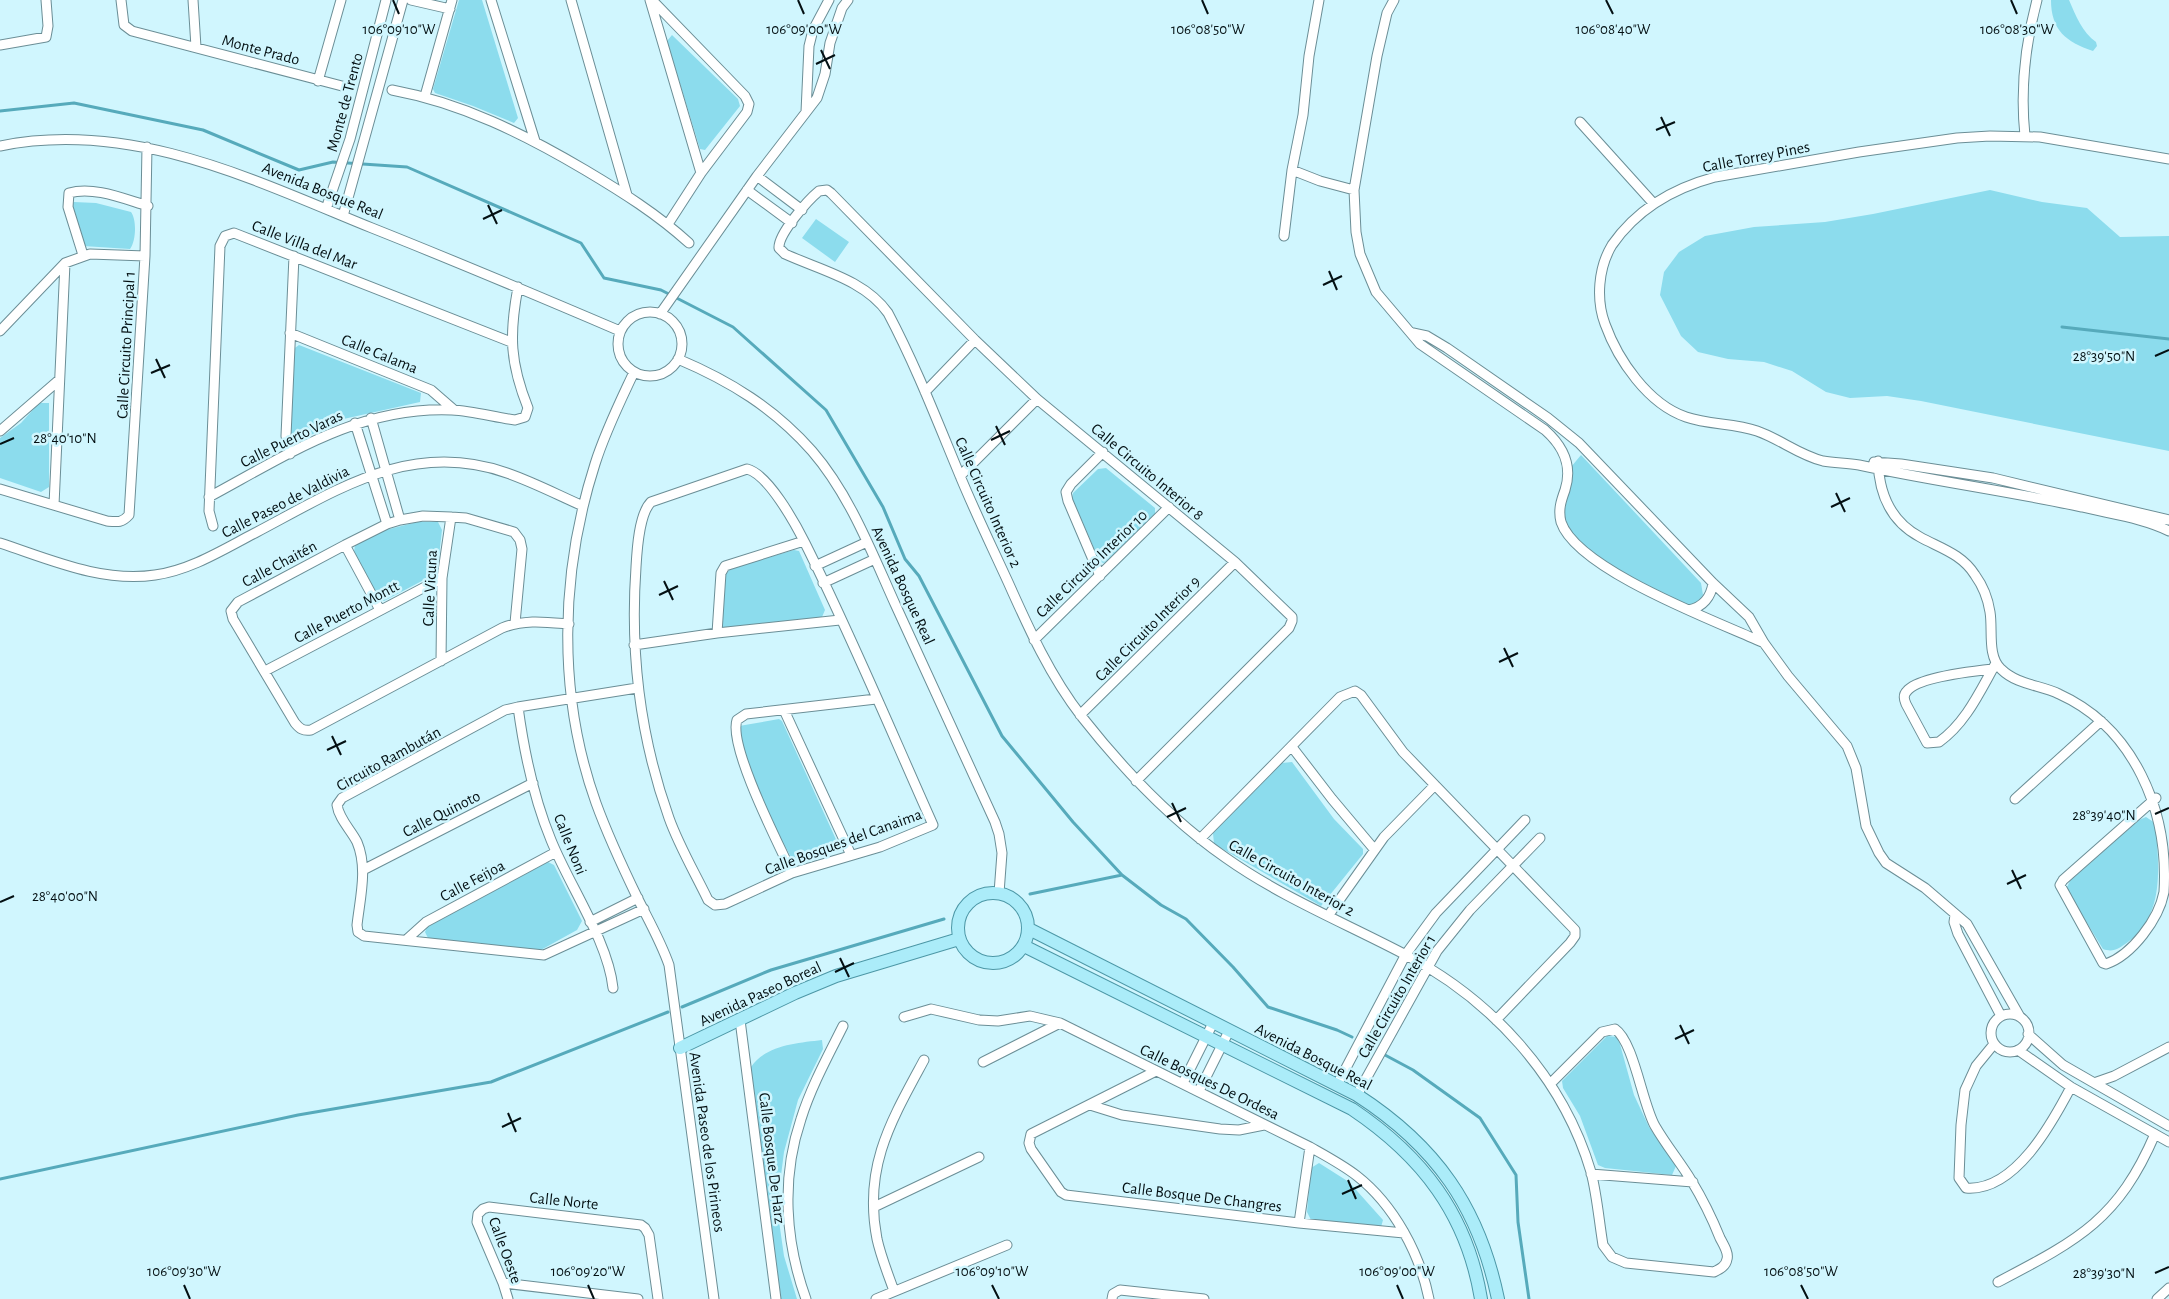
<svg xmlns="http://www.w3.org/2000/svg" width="2169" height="1299" font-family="'Alegreya Sans',sans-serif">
<rect width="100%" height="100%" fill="#d0f6fe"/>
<path fill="#8cdced" d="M 459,0 L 482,0 L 518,118 L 514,123 L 473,106 L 435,93 L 433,89 Z
M 2051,0 L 2069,0 C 2076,16 2082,32 2096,42 L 2097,46 L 2093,51 C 2066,42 2051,30 2051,0 Z
M 672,35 L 738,99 L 740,106 L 705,150 L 700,149 L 667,41 Z
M 1990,190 L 2042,202 L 2087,208 L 2120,237 L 2169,236 L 2169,451 L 1921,401 L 1887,396 L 1850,398 L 1826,392 L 1792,371 L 1764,362 L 1728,359 L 1698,352 L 1681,336 L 1660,295 L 1664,272 L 1679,252 L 1705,236 L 1754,227 L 1825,222 L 1873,214 Z
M 74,202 L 96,203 L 131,212 C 137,220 136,241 130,249 L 83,246 L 70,206 Z
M 816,219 L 849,242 L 835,262 L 802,238 Z
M 299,345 L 421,393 L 420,402 L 339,420 L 298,442 L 290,436 L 292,350 Z
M 39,403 L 49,403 L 49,487 L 41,492 L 0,478 L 0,438 L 21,423 Z
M 1581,455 L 1701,583 L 1703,595 C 1699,602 1693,606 1684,605 C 1666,603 1590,556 1577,541 C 1572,534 1567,525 1563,517 L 1570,487 L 1571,467 Z
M 1106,468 L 1155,508 L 1155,514 L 1104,563 L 1100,562 L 1072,498 L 1073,493 L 1098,469 Z
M 417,522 L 438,522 L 442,530 L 437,573 L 384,601 L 378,599 L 354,552 L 355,545 L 378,532 Z
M 794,550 L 799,551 L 825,610 L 822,617 L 724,629 L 720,625 C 721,608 717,578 732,568 Z
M 779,719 L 782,721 L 839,846 L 837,850 L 798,862 L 792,859 L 766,811 L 751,777 L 737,729 L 739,726 Z
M 1292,762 L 1334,819 L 1363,849 L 1363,854 L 1321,906 L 1214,844 L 1213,833 L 1282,763 Z
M 2146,817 L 2155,823 L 2156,830 C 2159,870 2164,915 2128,942 C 2119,948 2114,953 2103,949 L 2066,889 L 2070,881 L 2139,820 Z
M 548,862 L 554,865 L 582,921 L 577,930 L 539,951 L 428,938 L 425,932 L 427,927 Z
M 1607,1036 L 1618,1037 L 1634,1095 L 1649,1127 L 1676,1166 L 1672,1175 L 1605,1168 L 1598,1165 L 1580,1116 L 1563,1088 L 1562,1081 Z
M 822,1040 L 823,1049 L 798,1100 L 784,1152 L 777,1207 L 784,1256 L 797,1299 L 781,1299 L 751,1067 C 766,1045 797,1043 822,1040 Z
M 1319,1163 L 1349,1182 L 1383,1220 L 1381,1227 L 1311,1220 L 1307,1212 L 1311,1168 Z"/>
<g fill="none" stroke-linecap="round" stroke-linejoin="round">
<path stroke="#56aabb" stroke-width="3" d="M 0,111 L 74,103 L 203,130 L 299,170 L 333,162 L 407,167 L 581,243 L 604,278 L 661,290 L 733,327 L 826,410 L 883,507 L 905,559 L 919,576 L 1002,736 L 1073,822 L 1122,875 L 1161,905 L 1186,919 L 1233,967 L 1268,1007 L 1337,1030 L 1352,1037
M 2062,327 L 2169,339
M 1030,894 L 1122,875
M 682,1007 L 771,970 L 944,919
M 1385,1055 L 1413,1070 L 1480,1118 L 1516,1175 L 1518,1222 L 1529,1299
M 0,1179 L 298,1115 L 491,1082 L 668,1012"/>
<defs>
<path id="minor" d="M 121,0 L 124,25 L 132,31 L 342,86
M 193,0 L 196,47
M 411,0 L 450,9
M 491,0 L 535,141
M 571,0 L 627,195
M 650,0 L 701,173
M 652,0 L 745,96 L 749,104 L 747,112 L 701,173 L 668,224
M 1394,0 L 1387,13 L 1377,56 L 1354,190 L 1356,232 L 1360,254 L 1376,292 L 1420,344 L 1545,430 C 1563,446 1573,465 1565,490 C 1561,501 1558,510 1561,522 C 1577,570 1718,622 1764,643
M 0,45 L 46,37 L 48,26 L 46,0
M 318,81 L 341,0
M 392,90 C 462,103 524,134 585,170 C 622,192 657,214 689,243
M 425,96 L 452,0
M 806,112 L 809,46 L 813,30 L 829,0
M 1580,122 L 1654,204
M 2025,136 C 2020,89 2025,45 2037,0
M 0,146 C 131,119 254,180 372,228 C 455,261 538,296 620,331
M 2169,159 L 2040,137 L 1990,136 L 1957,138 L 1859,152 L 1715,177 C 1674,188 1637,209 1612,245 C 1598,268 1596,300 1605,324 C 1618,360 1648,404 1686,417 C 1709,425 1734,423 1757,431 C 1780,439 1799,455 1823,461 C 1835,463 1847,463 1859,465 C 1933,481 2008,491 2082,507 C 2110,514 2143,518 2169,531
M 1292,170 L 1320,181 L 1354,190
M 757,176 L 802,210
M 747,190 L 792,223
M 326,209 L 350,139 L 386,0
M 343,216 L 403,0
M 1284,236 L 1292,170 L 1303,115 L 1309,56 L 1319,0
M 83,255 L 68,207 L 69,193 C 94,186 124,199 148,206
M618 344a32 32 0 1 1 64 0a32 32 0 1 1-64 0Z
M 660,314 L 757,176 L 817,98 L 825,74 L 830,43 L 842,8 L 848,0
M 0,331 L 65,263 L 90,254 L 145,256
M 290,333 L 431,390 L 454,410
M 1413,333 L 1427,336 L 1447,348 L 1548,418 L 1579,443 L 1713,583 L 1749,617 L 1764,643 L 1788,676 L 1847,746 L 1856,768 L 1866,826 L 1879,853 L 1886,863 L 1925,888 L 1967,924 L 2020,1017
M 678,359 C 730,381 774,408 812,451 C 850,495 872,553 896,606 C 929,678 962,750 995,822 L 999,834 L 1002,853 L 999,893
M 634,372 C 620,402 605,432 595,464 C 560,573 557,694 596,803 C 608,836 623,868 638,899 C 649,921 661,942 669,965 L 714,1299
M 925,392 L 975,340
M 371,418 L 400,520
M 355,423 L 387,524
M 0,431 L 59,380
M 290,454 L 286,436 L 294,256
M 1878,461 C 1879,493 1890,521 1920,537 C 1940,548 1962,554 1975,575 C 1983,586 1988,599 1990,612 C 1993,630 1987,656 2001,669 C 2017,685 2041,685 2059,694 C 2134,728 2169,811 2164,892 C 2159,919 2132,955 2106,964 L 2103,963 L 2060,885 L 2063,880 L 2156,798
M 1874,462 L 1901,464 L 1993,478 L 2169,520
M 747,469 C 768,474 795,523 805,543 C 851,635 891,731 933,825 L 880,847 L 792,873 L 725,904 L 715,905 L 708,900 C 695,873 679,846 669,818 C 640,737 630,652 636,567 C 637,549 639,514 651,502 Z
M 960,476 L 1037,399
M 0,489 L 107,521 C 117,522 122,523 129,515 L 145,256 L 147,147
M 209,497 C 287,455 359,406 452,410 C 472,411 494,417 515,420 L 525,417 L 528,408 C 510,363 509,335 518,287
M 54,505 L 65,263
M 213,526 L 209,511 L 220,246 L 225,236 L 234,233 L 511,342
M 0,543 C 49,559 102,583 155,575 C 191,570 224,549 255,533 C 337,490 411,439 507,473 C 533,482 558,495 583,506
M 345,545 L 380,610
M 815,566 L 867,542
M 1100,576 L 1068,501 L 1066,492 L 1071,484 L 1103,452
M 823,583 L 875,559
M 1689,610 C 1703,607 1711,597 1713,583
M 515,623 L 522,549 L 520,540 L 514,532 L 466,518 L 451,517 L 423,516 L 400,520 L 387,524 L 345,545 L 238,602 L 231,611 L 233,619 L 295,723 C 300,729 303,731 311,730 L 502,628 C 524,619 546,622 569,624
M 717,633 L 721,573 L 725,566 L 804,541
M 1034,640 L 1169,507
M 634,645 L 717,633 L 840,620
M 441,661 L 442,578 L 451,517
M 1993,669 C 1974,671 1918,677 1907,691 C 1903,695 1904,699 1906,704 L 1927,743 L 1939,742 C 1966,723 1980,691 1996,663
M 265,671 L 442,578
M 637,688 L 518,707 L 505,710 L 342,798 L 337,805 C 339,819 351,830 357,842 C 368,868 360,898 357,925 L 358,932 L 364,936 L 544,955 L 644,909
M 518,707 C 524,751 534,799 551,840 C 569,885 608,941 613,988
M 784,710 L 851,855
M 1080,715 L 1235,562
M 1292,747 L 1332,799 L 1374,849
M 1136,781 L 1289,628 L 1292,621 L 1292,617 L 1235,562 L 1037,399 L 975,340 L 831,193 L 827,190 L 819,191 C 808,200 778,234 779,248 L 785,254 C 820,270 865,280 888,313 C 915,364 936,418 958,471 C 973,508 991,545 1008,582 C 1029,629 1050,676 1082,717 C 1123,769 1171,820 1226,858 C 1281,897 1345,923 1404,954 C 1491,999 1563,1077 1591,1172 C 1597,1195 1599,1221 1603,1245 L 1612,1257 L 1626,1263 L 1714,1272 C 1720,1269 1726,1266 1727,1259 C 1729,1253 1723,1244 1720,1238 C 1712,1218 1702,1198 1691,1180 C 1680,1162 1666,1145 1655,1126 C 1642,1103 1634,1042 1615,1029 L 1602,1032 L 1550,1084
M 2015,799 L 2101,721
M 1200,839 L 1340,697 L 1355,691 L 1361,695 L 1403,752 L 1575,930 L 1575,936 L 1570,943 L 1496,1020
M 363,870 L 533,783
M 792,873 C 779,845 728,746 737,720 L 746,714 L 876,699
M 1955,915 L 1954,922 L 1958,934 L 2001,1016
M 1328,916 L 1384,837 L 1435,785
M 590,922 L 638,898
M 406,940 L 426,922 L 556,852
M1991 1033a19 19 0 1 1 38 0a19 19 0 1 1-38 0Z
M 904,1017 L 931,1009 L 979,1020 L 998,1021 L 1030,1016 L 1060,1023 L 1310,1147 C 1326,1156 1343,1165 1357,1176 C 1394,1205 1420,1254 1429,1299
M 740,1020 L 776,1299
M 2028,1034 L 2063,1065 L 2169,1126
M 1994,1044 L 1976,1066 L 1965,1090 L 1961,1125 L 1959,1178 L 1966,1188 C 2015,1192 2052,1123 2071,1087
M 2018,1050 L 2071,1087 L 2169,1142
M 983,1062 L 1060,1023
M 1156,1071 L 1031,1134 L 1029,1143 L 1031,1149 L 1061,1192 L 1066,1195 L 1299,1223 L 1404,1233
M 1183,1083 L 1213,1023
M 2094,1083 L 2114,1076 L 2169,1047
M 1337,1085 L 1406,954 L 1436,913 L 1525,820
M 1199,1091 L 1229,1031
M 1357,1095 L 1437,951 L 1470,910 L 1540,838
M 1090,1105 L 1122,1115 L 1220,1129 L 1239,1130 L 1264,1125
M 1591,1174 L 1693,1182
M 874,1207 L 979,1157
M 1299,1223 L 1310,1147
M 1998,1282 C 2078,1240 2118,1220 2155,1134
M 503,1283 L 638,1299
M 894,1291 C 888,1274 881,1257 877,1239 C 863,1167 891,1121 924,1060
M 508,1299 L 503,1283 L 477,1222 L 478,1214 L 483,1209 L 489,1207 L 641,1225 L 645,1228 L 649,1235 L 658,1299
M 806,1299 C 785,1241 781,1178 801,1119 C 811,1087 828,1056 843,1026
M 876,1299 L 1007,1245
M 1112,1299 L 1113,1294 L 1120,1290 L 1204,1299
M 2157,1299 L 2169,1288"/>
<path id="major" d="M958 928a35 35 0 1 1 70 0a35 35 0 1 1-70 0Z
M 1029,929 L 1357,1095 C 1436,1146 1479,1207 1498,1299
M 1024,946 L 1352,1109 C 1422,1156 1467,1214 1481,1299
M 680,1048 L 795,993 L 836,976 L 959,939"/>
</defs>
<use href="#minor" stroke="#6b8e96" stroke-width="11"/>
<use href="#major" stroke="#4c97a6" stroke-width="14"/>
<use href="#minor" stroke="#fff" stroke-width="9"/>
<use href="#major" stroke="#abecf9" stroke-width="12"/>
</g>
<path fill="none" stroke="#041013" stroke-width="2" d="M 393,0 L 399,14M 798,0 L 804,14M 1202,0 L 1208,14M 1606,0 L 1613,14M 2011,0 L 2017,14M 821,50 L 830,69M 816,64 L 835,55M 1661,117 L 1670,136M 1656,130 L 1675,122M 488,205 L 497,224M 483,219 L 502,210M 1329,271 L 1337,290M 1323,285 L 1342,276M 2155,356 L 2169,350M 156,359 L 165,378M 151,373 L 170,365M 996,426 L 1005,445M 991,440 L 1010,431M 0,444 L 14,438M 1836,493 L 1845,512M 1831,507 L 1850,498M 664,581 L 673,600M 659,595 L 678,586M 1504,648 L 1513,667M 1499,662 L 1518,653M 332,736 L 341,755M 327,750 L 346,741M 1172,803 L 1181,822M 2155,814 L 2169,808M 1167,817 L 1186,808M 2012,870 L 2021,889M 2007,884 L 2026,875M 0,902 L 14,896M 840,958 L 849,977M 835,972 L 854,963M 1680,1025 L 1689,1044M 1675,1039 L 1694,1030M 508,1113 L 516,1132M 502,1127 L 521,1118M 1348,1180 L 1356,1199M 1342,1194 L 1362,1185M 2155,1273 L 2169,1267M 184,1285 L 190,1299M 588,1285 L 594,1299M 992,1285 L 999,1299M 1397,1285 L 1403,1299M 1801,1285 L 1808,1299"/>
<g text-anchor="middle" stroke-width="5" stroke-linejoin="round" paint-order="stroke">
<g font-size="16" fill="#041013" stroke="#d0f6fe">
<text transform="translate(261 49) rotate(15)" y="6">Monte Prado</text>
<text transform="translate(344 102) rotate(-75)" y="6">Monte de Trento</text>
<text transform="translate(1756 156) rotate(-11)" y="6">Calle Torrey Pines</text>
<text transform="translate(323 190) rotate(22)" y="6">Avenida Bosque Real</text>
<text transform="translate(305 244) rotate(21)" y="6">Calle Villa del Mar</text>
<text transform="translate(125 345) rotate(-87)" y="6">Calle Circuito Principal 1</text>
<text transform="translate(380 353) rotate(22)" y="6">Calle Calama</text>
<text transform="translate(291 438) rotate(-26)" y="6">Calle Puerto Varas</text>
<text transform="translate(1148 471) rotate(40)" y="6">Calle Circuito Interior 8</text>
<text transform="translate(285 501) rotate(-27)" y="6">Calle Paseo de Valdivia</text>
<text transform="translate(989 502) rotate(66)" y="6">Calle Circuito Interior 2</text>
<text transform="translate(279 563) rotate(-28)" y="6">Calle Chaitén</text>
<text transform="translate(1091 563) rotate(-44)" y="6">Calle Circuito Interior 10</text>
<text transform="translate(904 585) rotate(65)" y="6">Avenida Bosque Real</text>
<text transform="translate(429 588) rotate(-87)" y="6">Calle Vicuna</text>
<text transform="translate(346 611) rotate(-28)" y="6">Calle Puerto Montt</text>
<text transform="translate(1147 628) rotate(-45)" y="6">Calle Circuito Interior 9</text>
<text transform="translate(388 758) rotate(-29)" y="6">Circuito Rambután</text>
<text transform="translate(441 813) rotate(-27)" y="6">Calle Quinoto</text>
<text transform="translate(843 841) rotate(-20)" y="6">Calle Bosques del Canaima</text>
<text transform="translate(571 844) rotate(68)" y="6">Calle Noni</text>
<text transform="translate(1292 877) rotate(29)" y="6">Calle Circuito Interior 2</text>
<text transform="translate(472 880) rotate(-28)" y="6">Calle Feijoa</text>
<text transform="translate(760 993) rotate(-25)" y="6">Avenida Paseo Boreal</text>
<text transform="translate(1396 996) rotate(-60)" y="6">Calle Circuito Interior 1</text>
<text transform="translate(1314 1056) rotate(27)" y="6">Avenida Bosque Real</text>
<text transform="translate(1210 1081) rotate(26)" y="6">Calle Bosques De Ordesa</text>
<text transform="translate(708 1142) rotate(82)" y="6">Avenida Paseo de los Pirineos</text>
<text transform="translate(773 1158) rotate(83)" y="6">Calle Bosque De Harz</text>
<text transform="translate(1202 1196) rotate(7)" y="6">Calle Bosque De Changres</text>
<text transform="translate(564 1200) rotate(6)" y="6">Calle Norte</text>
<text transform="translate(506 1250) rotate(70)" y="6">Calle Oeste</text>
</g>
</g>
<g font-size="15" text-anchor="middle" fill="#041013" stroke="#d0f6fe" stroke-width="5" stroke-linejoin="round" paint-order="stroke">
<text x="399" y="34">106°09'10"W</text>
<text x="804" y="34">106°09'00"W</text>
<text x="1208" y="34">106°08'50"W</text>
<text x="1613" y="34">106°08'40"W</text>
<text x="2017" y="34">106°08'30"W</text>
<text x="2104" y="361">28°39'50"N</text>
<text x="65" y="443">28°40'10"N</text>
<text x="2104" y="820">28°39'40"N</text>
<text x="65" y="901">28°40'00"N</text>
<text x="184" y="1276">106°09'30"W</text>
<text x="992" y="1276">106°09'10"W</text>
<text x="1397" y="1276">106°09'00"W</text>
<text x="1801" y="1276">106°08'50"W</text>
<text x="588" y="1276">106°09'20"W</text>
<text x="2104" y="1278">28°39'30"N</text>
</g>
</svg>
